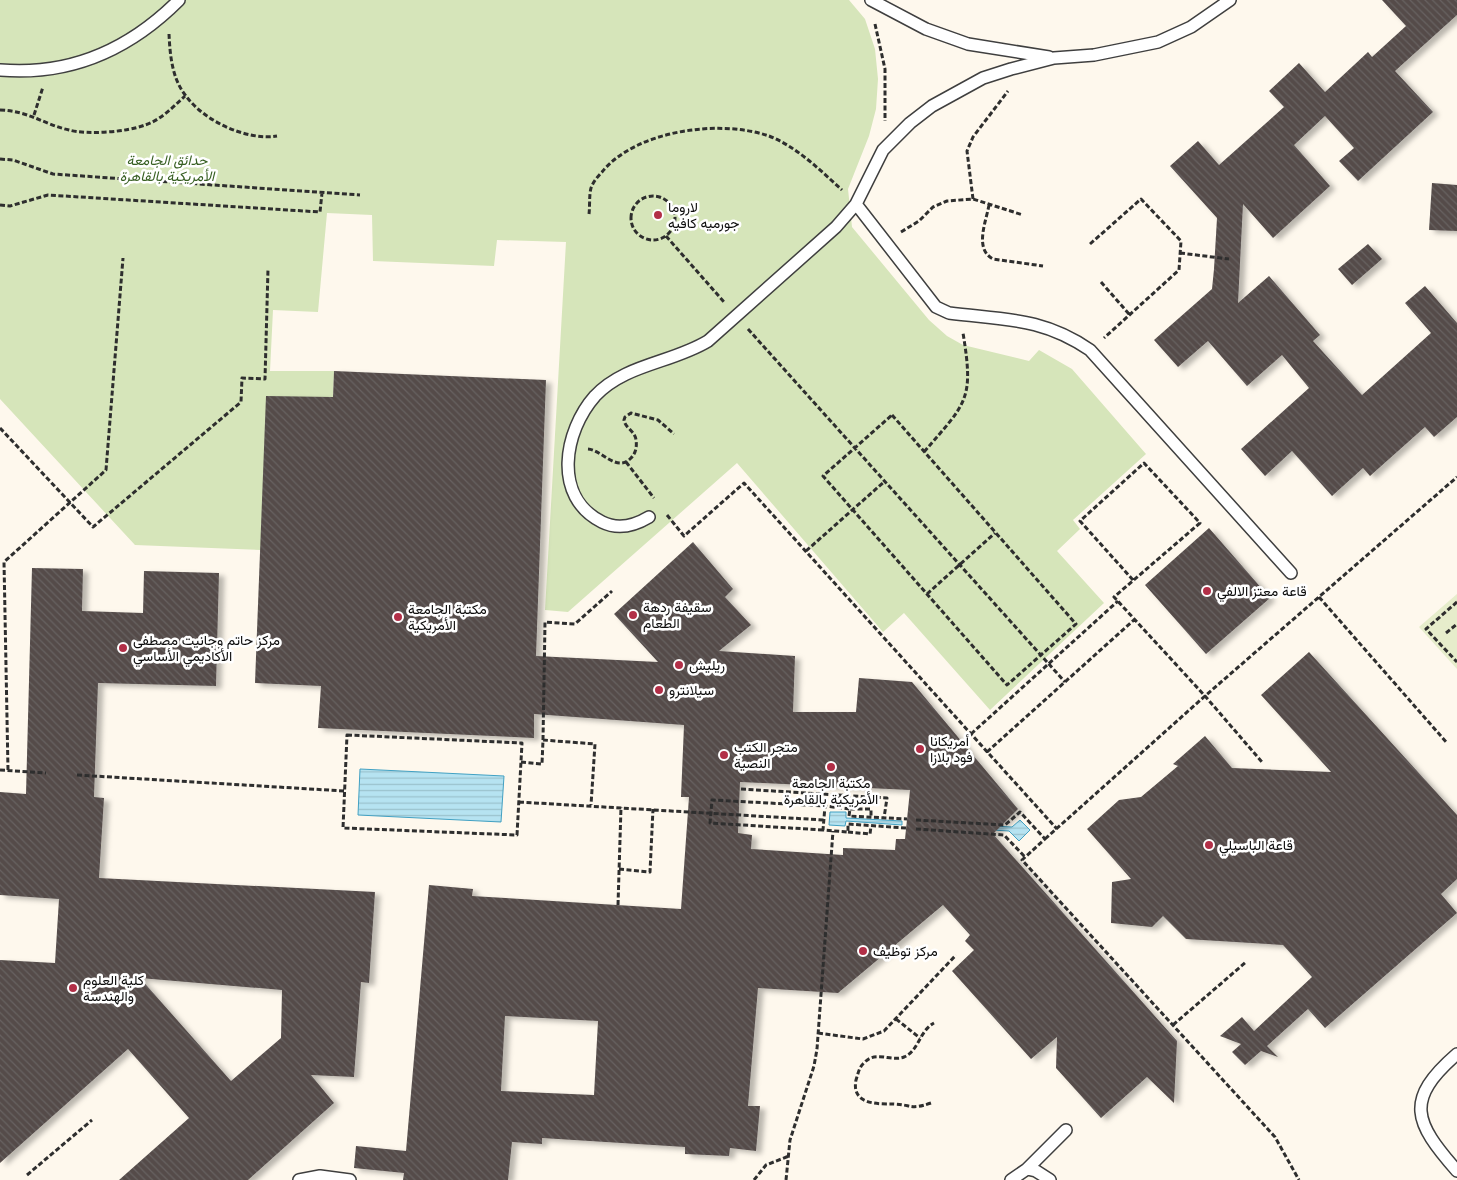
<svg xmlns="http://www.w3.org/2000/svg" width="1457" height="1180" font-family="Georgia,Vazirmatn,serif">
<defs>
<pattern id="water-rules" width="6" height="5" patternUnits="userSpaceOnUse" patternTransform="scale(1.25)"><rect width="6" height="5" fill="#b6e3f1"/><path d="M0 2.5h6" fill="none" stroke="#9bc2cd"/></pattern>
<pattern id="building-back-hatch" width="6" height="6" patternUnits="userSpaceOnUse" patternTransform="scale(1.25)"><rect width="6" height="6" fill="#544c4a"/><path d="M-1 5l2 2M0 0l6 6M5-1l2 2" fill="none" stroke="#686160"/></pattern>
<filter id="shadow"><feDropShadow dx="5.5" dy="3" stdDeviation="2.5" flood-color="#0004"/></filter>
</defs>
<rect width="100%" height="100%" fill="#fef8ed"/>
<path fill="#d6e5ba" d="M 0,0 L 849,0 L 865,19 L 875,49 L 878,79 L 876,109 L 869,136 L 848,189 L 852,227 L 929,320 L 947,336 L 963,345 L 1029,361 L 1039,350 L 1072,369 L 1146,454 L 1073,520 L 1080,529 L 1057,551 L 1104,603 L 990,710 L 904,613 L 883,632 L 737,463 L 568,612 L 545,610 L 566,242 L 497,240 L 494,266 L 373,261 L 372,215 L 327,213 L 318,312 L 273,310 L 270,371 L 334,371 L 333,397 L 261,550 L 135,545 L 0,399 Z"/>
<path fill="#e6edcb" d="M 1457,594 L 1457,669 L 1419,627 Z"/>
<path fill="url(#water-rules)" stroke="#42a1c3" d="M 360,769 L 504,776 L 501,822 L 358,815 Z
M 830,812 L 846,812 L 846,818 L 902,821 L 902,825 L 846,821 L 845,826 L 829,825 Z
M 1020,820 L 1030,830 L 1019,841 L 1009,831 L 921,826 L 921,822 L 1012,827 Z"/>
<path fill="url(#building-back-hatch)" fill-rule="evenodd" filter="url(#shadow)" d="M 1382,0 L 1457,0 L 1457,15 L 1395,71 L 1433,112 L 1358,181 L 1339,161 L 1354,148 L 1325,116 L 1294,145 L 1330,186 L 1273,238 L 1243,204 L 1238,303 L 1269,276 L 1320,335 L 1313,341 L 1362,395 L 1431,333 L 1405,303 L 1425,286 L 1457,323 L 1457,417 L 1434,437 L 1425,427 L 1370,476 L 1363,468 L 1332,496 L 1292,451 L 1265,476 L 1241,449 L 1309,388 L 1282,355 L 1247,386 L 1208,341 L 1178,367 L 1154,340 L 1212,289 L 1214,269 L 1217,218 L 1170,166 L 1198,141 L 1219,165 L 1284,107 L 1269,91 L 1299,63 L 1325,92 L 1368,52 L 1372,57 L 1406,26 Z
M 1432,183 L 1457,185 L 1457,231 L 1429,230 Z
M 1368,244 L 1382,259 L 1352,285 L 1338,269 Z
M 334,371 L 546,380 L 536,656 L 658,662 L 614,614 L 693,542 L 733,589 L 725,597 L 751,625 L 719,651 L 795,656 L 793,712 L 856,712 L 859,678 L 912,682 L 1018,809 L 993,834 L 1177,1041 L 1174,1103 L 1147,1077 L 1101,1118 L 1056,1068 L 1057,1037 L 1031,1059 L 952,971 L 974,950 L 965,941 L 970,935 L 943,905 L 838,993 L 758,988 L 748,1106 L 760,1106 L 756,1151 L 730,1148 L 729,1156 L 685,1154 L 685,1147 L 542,1138 L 542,1144 L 512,1142 L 508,1180 L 403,1180 L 404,1173 L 354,1168 L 356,1146 L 406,1151 L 429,885 L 473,889 L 472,896 L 681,909 L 689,797 L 681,797 L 684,725 L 534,714 L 534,738 L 318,728 L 321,686 L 255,683 L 266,396 L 333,397 ZM 740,782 L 910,790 L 905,839 L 896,839 L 895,850 L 843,848 L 843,855 L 751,849 L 752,835 L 738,833 ZM 505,1016 L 598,1021 L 594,1095 L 501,1091 Z
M 1209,528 L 1270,598 L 1206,654 L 1145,585 Z
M 32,568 L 83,569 L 82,611 L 143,613 L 144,571 L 219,573 L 216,686 L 98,683 L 94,797 L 104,798 L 99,878 L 375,892 L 369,983 L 361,982 L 354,1077 L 311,1075 L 334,1103 L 248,1180 L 119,1180 L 189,1118 L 128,1049 L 0,1163 L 0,960 L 55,963 L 59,899 L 0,895 L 0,792 L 26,794 ZM 140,978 L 282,990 L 281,1038 L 231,1081 Z
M 1309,652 L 1457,815 L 1457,879 L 1441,894 L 1457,913 L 1325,1028 L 1308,1009 L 1267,1046 L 1278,1057 L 1261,1051 L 1245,1065 L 1232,1052 L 1241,1044 L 1220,1036 L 1242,1017 L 1254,1031 L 1312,977 L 1283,945 L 1186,939 L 1163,916 L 1152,927 L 1111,923 L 1112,882 L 1131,879 L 1087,829 L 1119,800 L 1141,797 L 1178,766 L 1173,764 L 1205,736 L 1232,768 L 1331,772 L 1261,695 Z"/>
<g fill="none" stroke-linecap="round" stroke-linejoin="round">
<defs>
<path id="service" d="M 871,0 L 926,29 L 968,44 L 1049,57
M 0,70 C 71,76 129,50 179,0
M 856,204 L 936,307 L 949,313 C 1004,320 1042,317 1090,350 L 1291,573
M 649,517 C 634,526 618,530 602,522 C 552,497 564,431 595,396 C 625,364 672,363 708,341 L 836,227 L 856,204 L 883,150 L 910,123 L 932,106 L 983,78 L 1011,69 L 1054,58 L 1094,55 L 1158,42 L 1191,27 L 1230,0
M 1457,1054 C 1404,1100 1414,1122 1457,1171
M 1027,1169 L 1066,1130
M 299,1180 L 320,1176 L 350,1180
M 1011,1180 L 1027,1169 L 1036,1171 L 1050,1180"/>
</defs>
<use href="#service" stroke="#3f3f3f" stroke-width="14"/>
<path stroke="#2e2e2e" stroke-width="3" stroke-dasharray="5 2.5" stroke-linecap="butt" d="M 875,24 L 885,69 L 885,121
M 169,34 C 170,55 172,79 186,96 C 204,121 247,141 277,136
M 0,110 C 29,111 43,124 69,130 C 88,135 127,132 145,125 C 161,120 173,107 185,96
M 34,115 L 43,87
M 0,159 L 13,160 L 53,174 L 360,195
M631 218a22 22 0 1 1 44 0a22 22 0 1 1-44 0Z
M 973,199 L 967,151 L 973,137 L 1008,91
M 0,205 L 10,206 L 48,195 L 320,212 L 322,193
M 989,205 C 986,222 974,249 993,259 L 1043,266
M 589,214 C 590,206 589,195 591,188 C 593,182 598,176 602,172 C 636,130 720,119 769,136 C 797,147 820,170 842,190
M 901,232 L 919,221 L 933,207 L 947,201 L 973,199 L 1023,215
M 666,236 L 724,302
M 1090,244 L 1141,199 L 1181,241 L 1179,270 L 1104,338
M 1180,253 L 1229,259
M 1101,282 L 1129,314
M 748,329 L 1065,682
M 892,415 L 1076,624 L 1007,685 L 823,476 Z
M 0,428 L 93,527 L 241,402 L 242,378 L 265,379 L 268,269
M 588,449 C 602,450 617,473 631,458 C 636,453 637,446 636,440 C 635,431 625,428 624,420 L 625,417 L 631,413 L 658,420 L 674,434
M 924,452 C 967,402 974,400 963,333
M 626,462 L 654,498
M 667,515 L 684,536 L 744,483 L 1057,829
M 806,551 L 885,481
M 1133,580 L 1080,521 L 1144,463 L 1200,523 L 1114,597 L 1205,696 L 1262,762
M 927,594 L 995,533
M 1319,597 L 1447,743
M 1457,602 L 1426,629 L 1457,662
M 1446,633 L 1457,624
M 971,734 L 1118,601
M 347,735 L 522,743 L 517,835 L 343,828 Z
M 543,740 L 545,622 L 575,624 L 612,591
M 987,752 L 1135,619
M 521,762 L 542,764 L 543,740 L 595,744 L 591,805
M 0,770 L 46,773
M 8,770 L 4,562 L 106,470 L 123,258
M 77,775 L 344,791
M 741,789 L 887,798 L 884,818
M 519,802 L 824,820
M 837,808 L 838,796
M 850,809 L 871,809 L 871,817
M 916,820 L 1005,825 L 1020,812 L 1045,839 L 1022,860 L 1275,1137 L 1299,1180
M 906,828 L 848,824 L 848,832 L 823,830 L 825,806 L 850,809 L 849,816 L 907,819
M 916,829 L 1004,835 L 1025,857
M 823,830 L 710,823 L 712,800 L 825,806
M 848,832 L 870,834 L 871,826
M 1045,839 L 1205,696 L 1457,477
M 619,869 L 650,872 L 653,809
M 618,905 L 621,807
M 896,1019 L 920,1038
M 1173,1025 L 1246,962
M 818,1033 L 863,1039 L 884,1031 L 956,955
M 931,1103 C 910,1110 913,1105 894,1104 C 878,1104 851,1105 856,1080 C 858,1074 859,1067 864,1063 C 875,1050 891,1062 904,1057 C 919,1051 919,1031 934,1023
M 27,1175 L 92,1120
M 754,1180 L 766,1165 L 789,1156
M 786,1180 L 790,1140 L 814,1066 L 817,1049 L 833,831"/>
<use href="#service" stroke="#fff" stroke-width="11"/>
</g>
<g fill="#b22f47" stroke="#fff" stroke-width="2">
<circle cx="658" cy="215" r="5"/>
<circle cx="1207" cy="591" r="5"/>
<circle cx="633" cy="615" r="5"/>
<circle cx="398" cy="617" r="5"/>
<circle cx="123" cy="648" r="5"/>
<circle cx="679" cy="665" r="5"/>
<circle cx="659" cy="690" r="5"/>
<circle cx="920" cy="749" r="5"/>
<circle cx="724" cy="755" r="5"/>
<circle cx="831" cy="767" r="5"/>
<circle cx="1209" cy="845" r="5"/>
<circle cx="863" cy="951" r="5"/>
<circle cx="73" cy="988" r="5"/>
</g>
<g text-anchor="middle" stroke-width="5" stroke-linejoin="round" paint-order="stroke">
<g font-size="14" font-style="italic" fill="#375f22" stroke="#fff">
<text x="167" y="165">حدائق الجامعة<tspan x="167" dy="16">الأمريكية بالقاهرة</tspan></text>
</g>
<g font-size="14" fill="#0c0c0c" stroke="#fff" text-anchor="start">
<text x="668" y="212">لاروما<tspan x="668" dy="16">جورميه كافيه</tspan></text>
<text x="1217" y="596">قاعة معتز الالفي</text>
<text x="643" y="612">سقيفة ردهة<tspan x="643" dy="16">الطعام</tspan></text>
<text x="408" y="614">مكتبة الجامعة<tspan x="408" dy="16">الأمريكية</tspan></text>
<text x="133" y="645">مركز حاتم وجانيت مصطفى<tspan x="133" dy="16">الأكاديمي الأساسي</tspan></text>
<text x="689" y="670">ريليش</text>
<text x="669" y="695">سيلانترو</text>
<text x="930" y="746">أمريكانا<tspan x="930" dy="16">فود بلازا</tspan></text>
<text x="734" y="752">متجر الكتب<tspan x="734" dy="16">النصية</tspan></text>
<text x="831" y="788" text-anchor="middle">مكتبة الجامعة<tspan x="831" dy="16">الأمريكية بالقاهرة</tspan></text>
<text x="1219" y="850">قاعة الباسيلي</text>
<text x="873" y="956">مركز توظيف</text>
<text x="83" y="985">كلية العلوم<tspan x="83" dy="16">والهندسة</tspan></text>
</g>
</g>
</svg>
